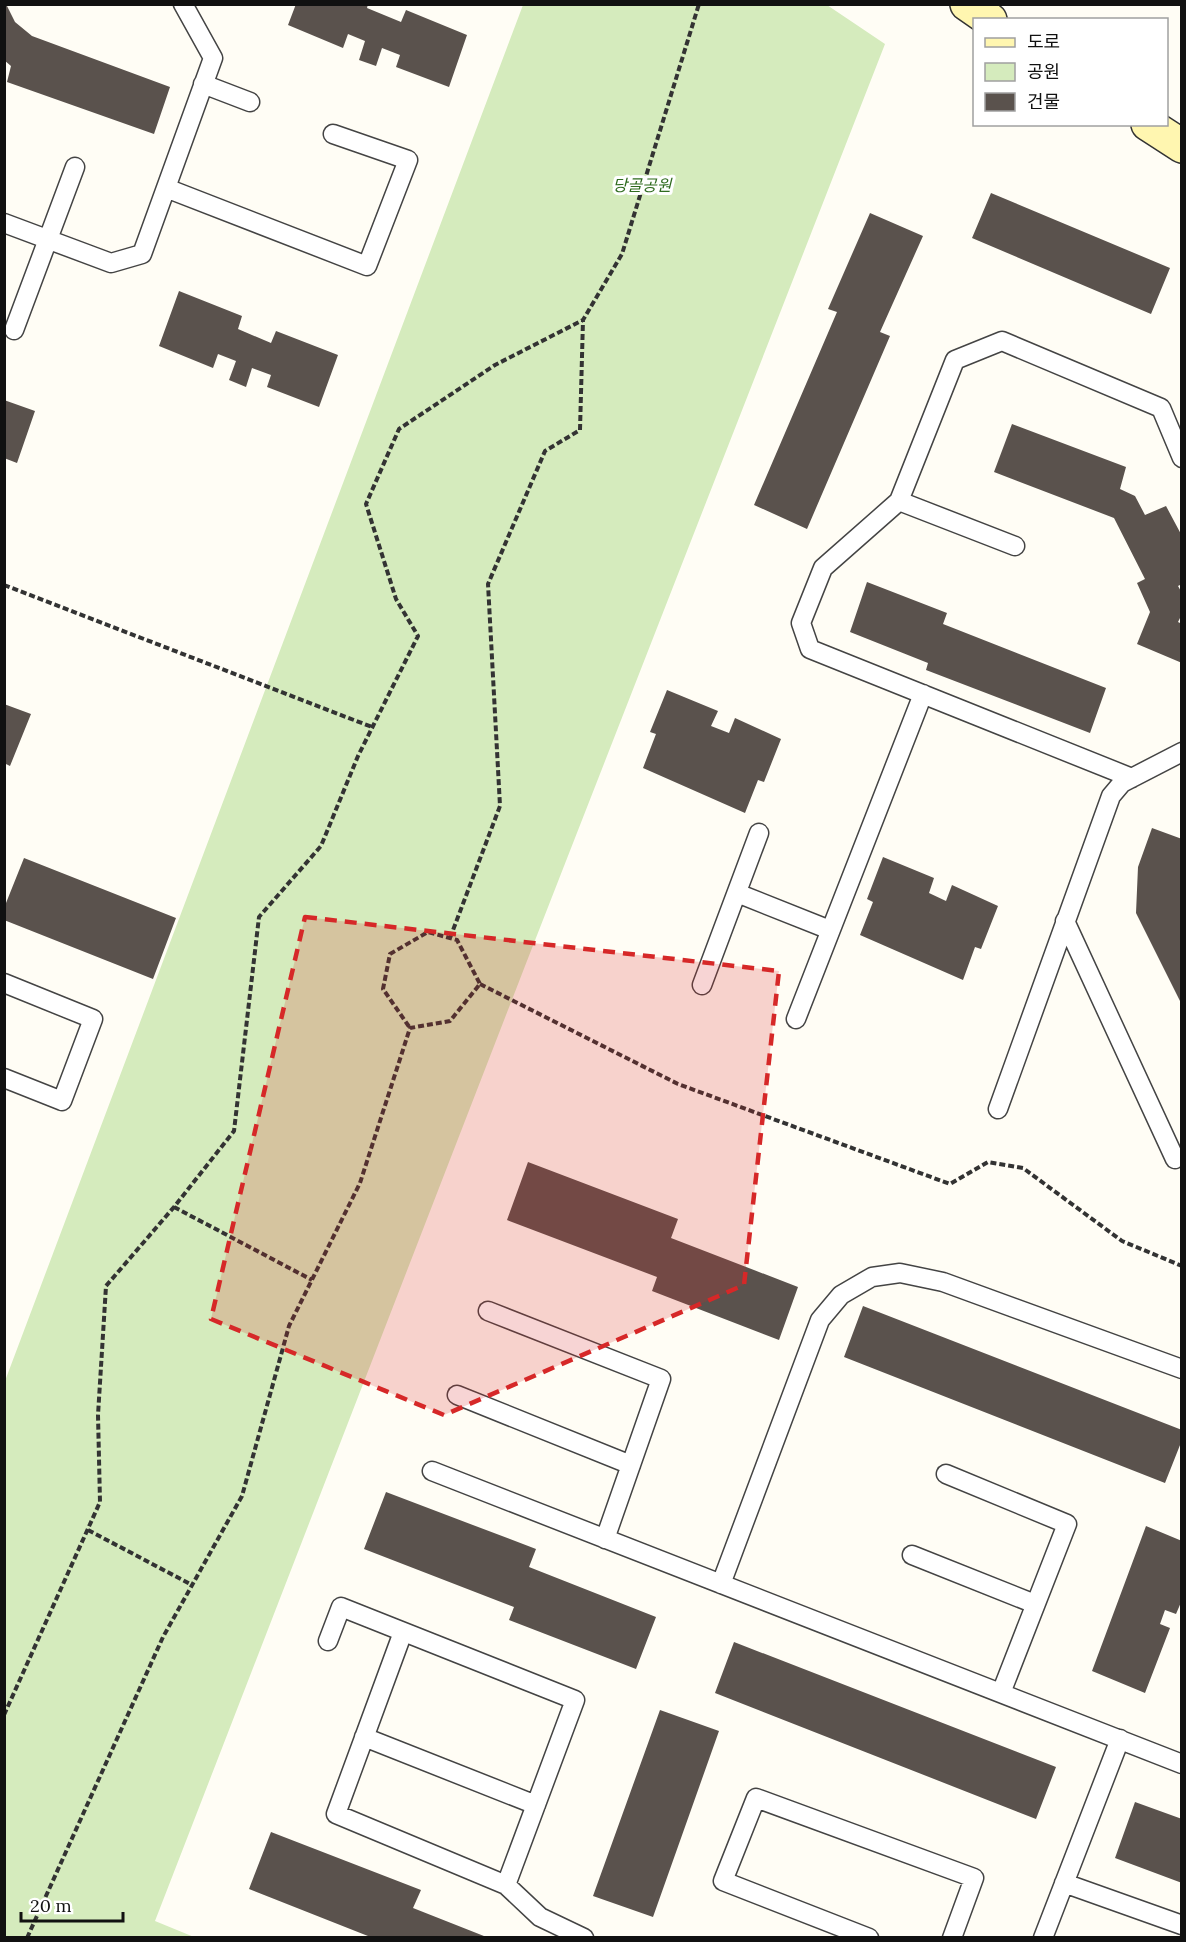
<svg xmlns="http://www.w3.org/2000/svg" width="1186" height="1942" font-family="Lora,'Noto Sans KR',serif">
<rect width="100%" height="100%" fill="#fffdf5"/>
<path fill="#d5ebbd" d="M 523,5 L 827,5 L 885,44 L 525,966 L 155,1921 L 194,1937 L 5,1937 L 5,1381 Z"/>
<path fill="#5a524d" d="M 4,4 L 6,4 L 15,22 L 32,36 L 170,87 L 154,134 L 7,82 L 11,66 L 4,60 Z
M 296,4 L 368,4 L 367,8 L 401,22 L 406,10 L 467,35 L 449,87 L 396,67 L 400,55 L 382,48 L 376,66 L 359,60 L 365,41 L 348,34 L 343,48 L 288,25 Z
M 991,193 L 1170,268 L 1151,314 L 972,238 Z
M 870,213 L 923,236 L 880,332 L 890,336 L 807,529 L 754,505 L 837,312 L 828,309 Z
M 179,291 L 242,316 L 238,329 L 271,343 L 276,331 L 338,355 L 319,407 L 267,387 L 271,375 L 252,368 L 246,387 L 229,380 L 236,361 L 218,354 L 213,368 L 159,346 Z
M 4,400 L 35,411 L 17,463 L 4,458 Z
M 1012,424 L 1126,467 L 1120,489 L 1135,496 L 1145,515 L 1166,506 L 1182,536 L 1182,584 L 1178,586 L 1182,593 L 1182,614 L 1178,622 L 1182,624 L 1182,663 L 1137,644 L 1150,612 L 1137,583 L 1145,579 L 1114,518 L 994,472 Z
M 867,582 L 947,613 L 943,624 L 1106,688 L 1090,733 L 926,670 L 928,663 L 850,632 Z
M 667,690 L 718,711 L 711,726 L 729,733 L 735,718 L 781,739 L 764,782 L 758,780 L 745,813 L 643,768 L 656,734 L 650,732 Z
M 4,704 L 31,714 L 10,766 L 4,763 Z
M 1152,828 L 1182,839 L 1182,1005 L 1136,913 L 1138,867 Z
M 883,857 L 934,878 L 929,893 L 946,901 L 952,885 L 998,906 L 981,949 L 975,947 L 963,980 L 860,935 L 873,902 L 867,899 Z
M 24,858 L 176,918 L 153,979 L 4,920 L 4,908 Z
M 528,1162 L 678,1219 L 671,1238 L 798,1287 L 779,1340 L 652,1291 L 657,1277 L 507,1220 Z
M 863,1306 L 1182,1430 L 1182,1440 L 1165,1483 L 844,1357 Z
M 386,1492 L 536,1549 L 529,1567 L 656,1617 L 636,1669 L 509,1620 L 514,1607 L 364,1549 Z
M 1146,1526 L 1182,1541 L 1182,1600 L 1176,1614 L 1165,1610 L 1160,1624 L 1170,1628 L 1145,1693 L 1092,1671 Z
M 734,1642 L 1056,1767 L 1036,1819 L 715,1693 Z
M 660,1710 L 719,1731 L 653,1917 L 593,1896 Z
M 1135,1802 L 1182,1819 L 1182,1883 L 1115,1858 Z
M 271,1832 L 421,1890 L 413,1908 L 489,1938 L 373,1938 L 249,1889 Z"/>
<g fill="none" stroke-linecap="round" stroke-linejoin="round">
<defs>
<path id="lane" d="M 203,84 L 250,102
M 166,188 L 367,266 L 408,160 L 333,134
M 4,223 L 111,263 L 142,254 L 213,58 L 183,4
M 14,330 L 75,167
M 899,501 L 1015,546
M 1132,778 L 810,649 L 801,623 L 823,568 L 899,501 L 955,360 L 1002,341 L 1161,408 L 1182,458
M 737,893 L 830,930
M 1065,921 L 1175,1159
M 4,983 L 93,1019 L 62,1101 L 4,1078
M 702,985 L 759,833
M 796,1019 L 923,694
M 998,1109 L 1111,796 L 1122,783 L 1182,752
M 488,1311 L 661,1379 L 605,1539
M 457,1395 L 631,1465
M 432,1471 L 1182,1764
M 946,1474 L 1067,1524 L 1001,1693
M 912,1555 L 1035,1604
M 721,1584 L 820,1320 L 841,1295 L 872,1277 L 900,1273 L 943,1282 L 1182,1369
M 403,1632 L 336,1814 L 506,1885 L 540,1917 L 584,1938
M 328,1641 L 341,1607 L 575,1700 L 506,1885
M 364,1737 L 536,1805
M 1064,1883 L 1182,1925
M 869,1938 L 723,1881 L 756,1798 L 974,1878 L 952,1938
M 1043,1938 L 1120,1739"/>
<path id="secondary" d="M 967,4 L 990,20
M 1148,124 L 1182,146"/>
</defs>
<use href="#lane" stroke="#444" stroke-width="21"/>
<use href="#secondary" stroke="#333" stroke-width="36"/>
<path stroke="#333" stroke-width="4" stroke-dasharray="6 3" stroke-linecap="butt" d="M 4,585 L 372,727
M 450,938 L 500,806 L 488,584 L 545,451 L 580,430 L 583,320
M 480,984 L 678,1084 L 950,1184 L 988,1162 L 1023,1168 L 1122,1241 L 1182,1266
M 174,1207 L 312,1280
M 88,1530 L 192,1585
M 4,1715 L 100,1502 L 98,1415 L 106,1286 L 174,1207 L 234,1131 L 259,917 L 321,846 L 358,756 L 418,636 L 396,599 L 366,504 L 399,429 L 495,365 L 583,320 L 622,254 L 699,4
M 27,1938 L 163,1637 L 242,1496 L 289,1326 L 360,1183 L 410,1028 L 450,1021 L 480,984 L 457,940 L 428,932 L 390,954 L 383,989 L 410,1028"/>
<use href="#lane" stroke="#fff" stroke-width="18"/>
<use href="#secondary" stroke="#fff6b0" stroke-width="33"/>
</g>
<path fill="#d62828" fill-opacity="0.2" stroke="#d62828" stroke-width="4.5" stroke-dasharray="12 8" stroke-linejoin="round" d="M 305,917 L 779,971 L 744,1285 L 444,1415 L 211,1319 Z"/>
<g text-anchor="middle" stroke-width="6" stroke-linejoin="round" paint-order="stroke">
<g font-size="16" font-style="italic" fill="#2f6b1f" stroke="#fff">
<text x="642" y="191">당골공원</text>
</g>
</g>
<rect width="1186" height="1942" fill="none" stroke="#111111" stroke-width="12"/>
<rect x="973" y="18" width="195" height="108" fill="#ffffff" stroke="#a0a0a0" stroke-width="1.5"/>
<rect x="985" y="38" width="30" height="9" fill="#fff6b0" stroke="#a0a0a0" stroke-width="1.5"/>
<text x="1027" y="48" font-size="18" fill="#111111">도로</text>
<rect x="985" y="63" width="30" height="18" fill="#d5ebbd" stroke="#a0a0a0" stroke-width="1.5"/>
<text x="1027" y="78" font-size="18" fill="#111111">공원</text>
<rect x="985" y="93" width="30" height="18" fill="#5a524d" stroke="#a0a0a0" stroke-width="1.5"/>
<text x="1027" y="108" font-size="18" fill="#111111">건물</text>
<path d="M21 1912v9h102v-9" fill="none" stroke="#111111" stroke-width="3"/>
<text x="30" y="1912" font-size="18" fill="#111111" stroke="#ffffff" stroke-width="4.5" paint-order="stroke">20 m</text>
</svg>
